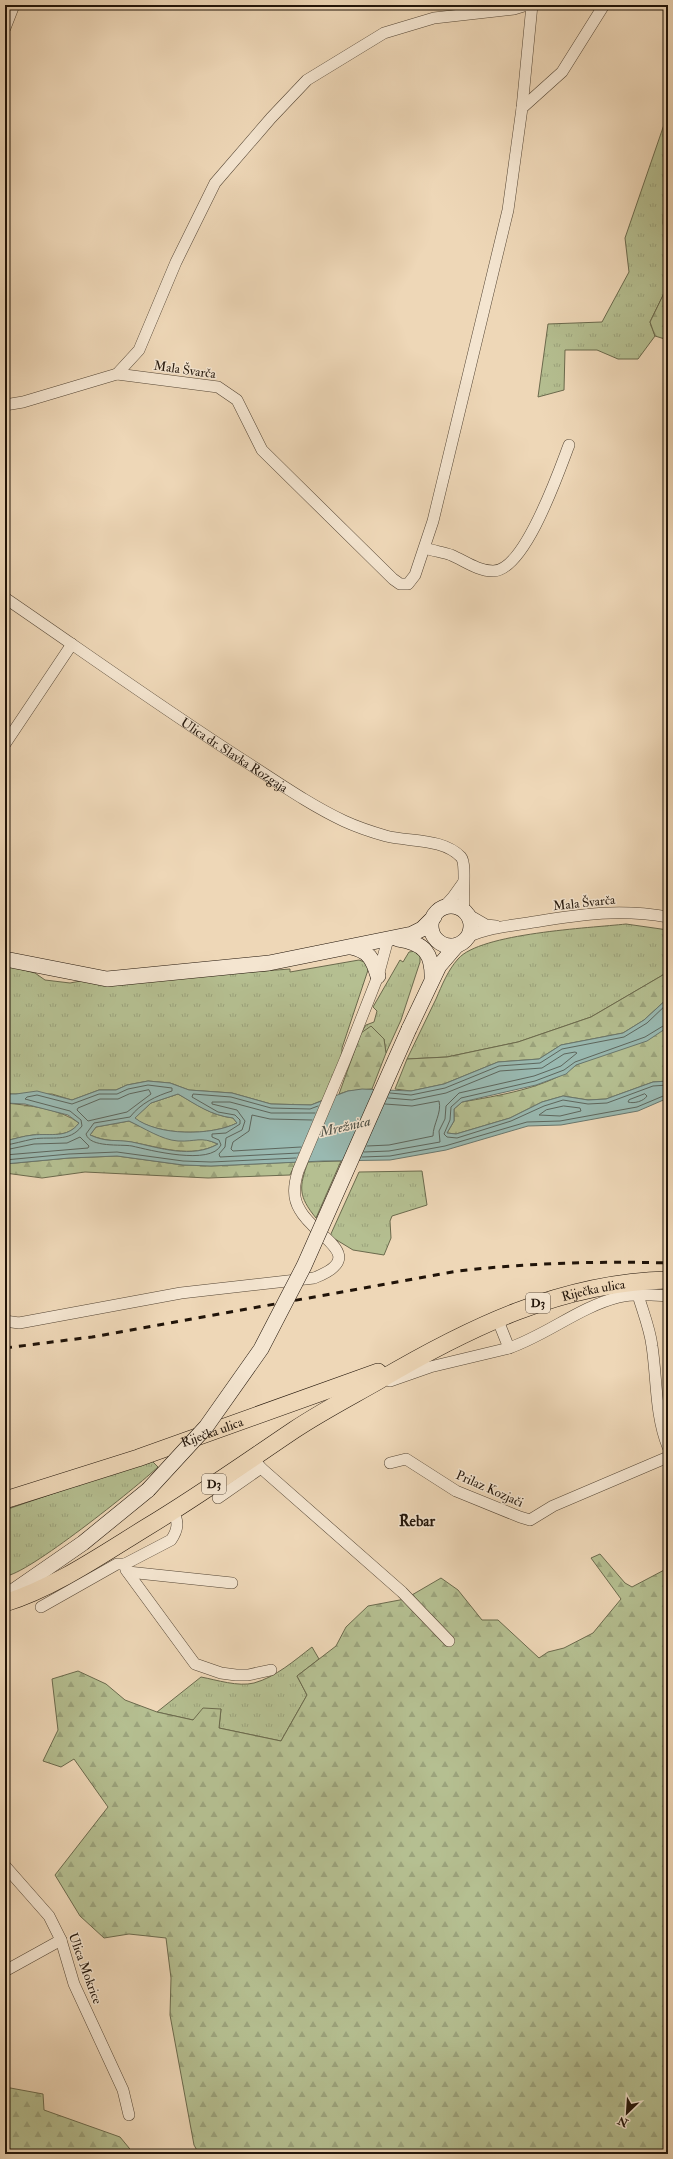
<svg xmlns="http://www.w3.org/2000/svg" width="673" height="2159" font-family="'IM FELL Double Pica',serif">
<defs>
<pattern id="grass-tufts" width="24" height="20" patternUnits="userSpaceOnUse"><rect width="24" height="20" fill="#b5bf91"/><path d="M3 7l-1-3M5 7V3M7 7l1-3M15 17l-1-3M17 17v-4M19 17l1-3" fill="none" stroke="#9ba37c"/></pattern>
<pattern id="forest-firs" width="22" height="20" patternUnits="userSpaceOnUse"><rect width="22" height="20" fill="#b5bf91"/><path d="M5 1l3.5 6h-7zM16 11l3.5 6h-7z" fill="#9ba37c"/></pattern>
</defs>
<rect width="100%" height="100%" fill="#eed7b7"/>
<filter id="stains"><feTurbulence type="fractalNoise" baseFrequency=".005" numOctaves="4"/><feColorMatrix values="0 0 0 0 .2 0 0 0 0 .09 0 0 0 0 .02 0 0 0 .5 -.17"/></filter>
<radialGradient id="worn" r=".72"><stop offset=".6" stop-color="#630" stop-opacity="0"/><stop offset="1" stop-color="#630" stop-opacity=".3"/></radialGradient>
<path fill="url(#grass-tufts)" stroke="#6b6a4d" d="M 668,113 L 663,223 L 668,250 L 668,285 L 650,322 L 655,336 L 638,359 L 618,359 L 597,350 L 565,350 L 564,390 L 538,397 L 548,324 L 602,322 L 629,272 L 625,238 Z
M 626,924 L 668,930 L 668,972 L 591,1017 L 518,1042 L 447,1057 L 407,1059 C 417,1039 426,1019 436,999 C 442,985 448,970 458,959 C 480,933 590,928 626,924 Z
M 416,951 L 420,954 L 420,962 L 401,1020 L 386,1053 L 384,1039 L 361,1033 L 366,1025 L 374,1022 L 377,1011 L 373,1007 L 400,960 L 403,962 L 409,952 Z
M 359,960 L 367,963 L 369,967 L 342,1048 L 342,1055 L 323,1100 L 311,1105 L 271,1104 L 232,1093 L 189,1090 L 170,1083 L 148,1081 L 127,1085 L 116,1090 L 99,1090 L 72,1100 L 52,1094 L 5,1094 L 5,965 L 35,973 L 45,980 L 70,983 L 91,979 L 133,981 L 290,969 L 290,972 Z
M 341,1161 L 316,1218 C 298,1196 299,1187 308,1162 Z
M 422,1171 L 427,1205 L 392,1216 L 390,1221 L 391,1238 L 384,1255 L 353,1250 L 330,1236 L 359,1172 Z
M 151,1460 L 158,1467 C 138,1486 26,1576 5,1576 L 5,1510 Z
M 312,1647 L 319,1659 L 297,1676 L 307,1695 L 281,1741 L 219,1728 L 221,1709 L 193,1720 L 157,1712 L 201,1677 C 217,1680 238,1687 254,1683 C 276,1677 295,1660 312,1647 Z"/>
<path fill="url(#forest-firs)" stroke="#6b6a4d" d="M 668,285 L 668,340 L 655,336 L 650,322 Z
M 668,972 L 668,998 L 644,1020 L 623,1033 L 561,1045 L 539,1059 L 498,1062 L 444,1084 L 411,1091 L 395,1089 L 407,1059 L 447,1057 L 518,1042 L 591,1017 Z
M 371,1026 L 384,1039 L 386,1053 L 372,1089 L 348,1091 L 339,1094 L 361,1033 Z
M 668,1027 L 668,1081 L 653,1082 L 606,1099 L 588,1100 L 563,1096 L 542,1102 L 510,1118 L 456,1134 L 447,1133 L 454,1121 L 454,1109 L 462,1102 C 496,1096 549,1088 576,1065 Z
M 178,1094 C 198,1105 210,1115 233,1118 L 237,1123 C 211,1136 158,1136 134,1118 L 151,1103 Z
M 5,1103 C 28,1105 61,1109 79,1123 C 67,1139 51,1133 33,1135 C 24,1136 14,1139 5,1141 Z
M 129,1121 L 163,1137 L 189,1140 L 205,1139 L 218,1144 C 191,1159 160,1147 131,1142 C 114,1140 107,1142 90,1135 L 96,1127 Z
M 117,1156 L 183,1165 L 211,1166 L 296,1162 L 290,1175 L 208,1178 L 85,1172 L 42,1178 L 5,1173 L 5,1164 L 69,1158 Z
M 600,1554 L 625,1583 L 632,1587 L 668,1568 L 668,2154 L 199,2154 L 194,2145 L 170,2015 L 171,1978 L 166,1938 L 129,1934 L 104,1938 L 80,1916 L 55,1875 L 108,1807 L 74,1759 L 61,1767 L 43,1761 L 58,1730 L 52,1679 L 78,1671 L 106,1684 L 125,1700 L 157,1712 L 193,1720 L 203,1708 L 221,1709 L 219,1728 L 281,1741 L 307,1695 L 297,1676 L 336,1646 L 346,1627 L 368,1606 L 405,1599 L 441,1578 L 458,1590 L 482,1620 L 498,1620 L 539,1658 L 548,1652 L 564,1648 L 593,1633 L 621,1599 L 591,1558 Z
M 5,2087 L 43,2094 L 44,2110 L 120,2137 L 134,2154 L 5,2154 Z"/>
<path fill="#99b9b1" stroke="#69776e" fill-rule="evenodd" d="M 668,998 L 668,1027 L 647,1041 L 576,1065 L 566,1074 L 536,1085 L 462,1102 L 454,1109 L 454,1121 L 447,1133 L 456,1134 L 510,1118 L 542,1102 L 563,1096 L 588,1100 L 606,1099 L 653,1082 L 668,1081 L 668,1098 L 638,1111 L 561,1125 L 528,1126 L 446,1150 L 390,1160 L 323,1161 L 211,1166 L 183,1165 L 117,1156 L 69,1158 L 5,1164 L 5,1141 C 14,1139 23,1136 33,1135 C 51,1133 67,1139 79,1123 L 68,1115 L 25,1104 L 5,1103 L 5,1094 L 16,1094 L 37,1091 L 72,1100 L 99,1090 L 116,1090 L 127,1085 L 148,1081 L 170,1083 L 189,1090 L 232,1093 L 271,1104 L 311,1105 L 348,1091 L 362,1089 L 411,1091 L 444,1084 L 498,1062 L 539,1059 L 561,1045 L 623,1033 L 644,1020 ZM 178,1094 C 197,1105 210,1115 233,1118 L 237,1123 C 211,1136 158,1136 135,1118 L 151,1103 ZM 129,1121 C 144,1128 162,1140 178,1141 C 196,1142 200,1136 218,1144 C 192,1159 160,1148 132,1142 C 115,1139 108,1143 90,1135 L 96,1127 Z"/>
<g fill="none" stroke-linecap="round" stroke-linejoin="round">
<path stroke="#5d665d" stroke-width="1" d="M 668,1023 L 645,1037 L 575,1062 L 564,1070 L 535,1081 L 461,1098 L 451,1107 L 450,1120 L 444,1134 L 447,1137 L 457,1138 L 511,1121 L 544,1106 L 563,1100 L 588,1104 L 607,1103 L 653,1086 L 668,1085
M 149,1090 L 151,1094 L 127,1112 L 88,1121 L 77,1110 L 78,1108 L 100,1099 L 118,1099 L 129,1094 Z
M 390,1093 L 411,1095 L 445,1088 L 499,1066 L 540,1063 L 562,1049 L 624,1037 L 647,1023 L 668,1003
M 645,1094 L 647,1096 C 644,1101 634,1104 628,1102 L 629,1100 Z
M 564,1106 L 580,1108 L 581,1111 L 560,1116 L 539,1115 L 546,1110 Z
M 5,1145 C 14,1144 23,1141 33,1139 C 52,1136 69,1143 82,1126 L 81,1120 L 70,1111 L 25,1099 L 27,1097 L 37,1095 L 72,1104 L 99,1094 L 117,1094 L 128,1089 L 148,1085 L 172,1088 L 172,1091 C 156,1096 141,1103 130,1117 L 94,1123 L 86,1134 C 90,1148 121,1144 132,1146 C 149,1150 211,1166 221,1145 L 219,1140 L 212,1137 L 212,1134 L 226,1133 L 240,1124 L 240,1120 L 235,1115 L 218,1112 L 192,1097 L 193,1094 L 231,1097 L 271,1108 L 310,1109 L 318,1106
M 367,1146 L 389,1145 L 433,1136 C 433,1124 442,1113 439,1101 L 412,1106 L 385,1104
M 301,1147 L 233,1151 L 231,1149 L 233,1142 L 249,1131 L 252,1115 L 270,1119 L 312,1120
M 5,1150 L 34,1144 L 67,1143 L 80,1137 L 89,1146 L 88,1148 L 5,1155
M 364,1152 L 389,1151 L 440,1142 L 439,1131 L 445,1119 L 446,1106 L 459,1093 L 534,1076 L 561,1066 L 577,1053 L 575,1052 L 564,1054 L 542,1068 L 500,1071 L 446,1093 L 412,1100 L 388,1098
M 299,1153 L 220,1157 L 219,1154 L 225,1147 L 226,1138 L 242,1130 L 245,1121 L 237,1110 L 212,1104 L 212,1102 L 230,1102 L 271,1113 L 315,1113
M 362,1157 L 390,1156 L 445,1146 L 527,1122 L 560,1121 L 637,1107 L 668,1094
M 5,1160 L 69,1154 L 117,1152 L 183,1161 L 211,1162 L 296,1158"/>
<defs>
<g id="street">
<path d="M 5,28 L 14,5"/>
<path d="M 522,108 L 532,5"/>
<path d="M 117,374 L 139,350 L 176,262 L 215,183 L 271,118 L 307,80 L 384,33 L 434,18 L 514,9 L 527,5"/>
<path d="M 5,405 L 23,402 L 117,374 L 218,387 L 237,400 L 262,450 L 393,579 L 400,584 L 408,584 L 415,575 L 433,521 L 508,210 L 522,108 L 562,72 L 604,5"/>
<path d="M 425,548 C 433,551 443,552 451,555 C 465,561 478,571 493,571 C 525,571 559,471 569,445"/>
<path id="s1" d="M 5,598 C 84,652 162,708 243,760 C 276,781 308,804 344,821 C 357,827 372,832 386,836 C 410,842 443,838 461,857 C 467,864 462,899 464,911"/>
<path d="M 5,744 L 72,644"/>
<path d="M 443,908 L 453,897 L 463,883"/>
<path d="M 467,914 L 486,925 L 496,926"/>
<path d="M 468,937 C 486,928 508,926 528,923 C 579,915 616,908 668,917"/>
<path d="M 638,1295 C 643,1312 650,1329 652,1346 C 657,1379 655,1415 668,1447"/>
<path d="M 497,1318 L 509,1348 C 547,1335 579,1307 619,1297 C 634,1293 652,1295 668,1296"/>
<path d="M 5,1321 L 19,1323 L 181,1293 L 314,1278 C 371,1256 314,1237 300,1210 C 292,1197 294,1185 298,1171 L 345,1060 L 378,976 L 388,939"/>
<path d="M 390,1381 L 430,1367 L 509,1348"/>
<path d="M 253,1458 L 261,1468 L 402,1592 L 449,1641"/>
<path d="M 390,1463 L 406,1459 L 456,1491 L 520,1517 L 530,1520 L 553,1506 L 668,1457"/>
<path d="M 218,1498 L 261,1468"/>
<path d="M 173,1511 C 179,1522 178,1530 171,1540 L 125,1564 L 126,1570 L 195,1664 L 221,1673 L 236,1675 L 248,1675 L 271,1670"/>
<path d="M 128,1572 L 232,1583"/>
<path d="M 41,1607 L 117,1564 L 125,1564"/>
<path d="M 5,1866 L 49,1916 L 61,1940 L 74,1984 L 123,2090 L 129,2115"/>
<path d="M 5,1971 L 61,1940"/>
</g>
<path id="secondary" d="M431 926a20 20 0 1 1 40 0a20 20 0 1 1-40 0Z
M 398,939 C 425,943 433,954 432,980
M 351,947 C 369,951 373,959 378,976
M 5,959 L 107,979 L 269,963 L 412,934 L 422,929 L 434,917
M 409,1029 L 439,966 L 457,945
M 5,1597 L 83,1543 L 148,1490"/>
<g id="primary">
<path id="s2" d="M 5,1500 L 138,1458 L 378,1372"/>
<path id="s3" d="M 5,1603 C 54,1588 103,1554 147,1527 C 197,1497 245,1463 294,1430 C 321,1412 350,1397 378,1381 C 468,1328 562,1282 668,1280"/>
</g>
</defs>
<use href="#street" stroke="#544534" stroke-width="12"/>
<use href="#secondary" stroke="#211409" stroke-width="16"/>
<use href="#primary" stroke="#211409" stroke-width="18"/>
<use href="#street" stroke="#f4e5d0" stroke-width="11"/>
<use href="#secondary" stroke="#f4e5d0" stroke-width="15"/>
<use href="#primary" stroke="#eed7b7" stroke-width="17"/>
<path stroke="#211409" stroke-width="3" stroke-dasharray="7 7" stroke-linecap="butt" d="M 5,1348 L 92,1337 L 458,1271 C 528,1263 597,1261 668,1263"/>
<defs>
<path id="secondary-bridge" d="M 148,1490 L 206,1427 L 261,1349 L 304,1266 L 409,1029"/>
</defs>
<use href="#secondary-bridge" stroke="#211409" stroke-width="16" stroke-linecap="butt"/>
<use href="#secondary-bridge" stroke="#f4e5d0" stroke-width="15"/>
</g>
<g text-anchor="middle" stroke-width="3" stroke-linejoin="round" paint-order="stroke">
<g fill="#f4e5d0" stroke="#605345" stroke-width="1">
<rect x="526" y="1293" width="24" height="20" rx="3"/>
<rect x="202" y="1474" width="24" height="20" rx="3"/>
</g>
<g font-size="12" font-weight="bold" fill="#211409">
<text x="538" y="1307">D3</text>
<text x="214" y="1488">D3</text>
</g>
<g font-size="13" fill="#211409" stroke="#f4e5d0">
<text transform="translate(185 369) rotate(8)" y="5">Mala Švarča</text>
<text dy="5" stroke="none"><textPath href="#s1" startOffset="278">Ulica dr. Slavka Rozgaja</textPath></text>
<text transform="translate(584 902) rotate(-6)" y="5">Mala Švarča</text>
<text dy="5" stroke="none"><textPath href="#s3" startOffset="670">Riječka ulica</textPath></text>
<text dy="5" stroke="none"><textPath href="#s2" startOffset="218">Riječka ulica</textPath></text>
<text transform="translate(490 1488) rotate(24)" y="5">Prilaz Kozjači</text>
<text transform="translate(86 1968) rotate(70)" y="5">Ulica Mokrice</text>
</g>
<g font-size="14" font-style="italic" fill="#4b4e44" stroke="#f4e5d0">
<text transform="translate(345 1126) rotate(-13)" y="5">Mrežnica</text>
</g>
<g font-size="15" font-weight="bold" fill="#211409" stroke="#f4e5d0">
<text x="417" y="1526">Rebar</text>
</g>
</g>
<rect width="673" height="2159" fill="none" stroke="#eed7b7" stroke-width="20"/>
<rect x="6" y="6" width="661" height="2147" fill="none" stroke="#211409" stroke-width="2"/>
<rect x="10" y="10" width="653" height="2139" fill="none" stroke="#211409"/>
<g transform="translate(627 2113) rotate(205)" stroke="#f4e5d0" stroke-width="3" paint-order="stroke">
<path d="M0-3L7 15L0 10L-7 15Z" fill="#211409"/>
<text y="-6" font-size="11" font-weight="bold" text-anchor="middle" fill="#211409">N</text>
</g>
<rect width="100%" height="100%" filter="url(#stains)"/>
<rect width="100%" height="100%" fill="url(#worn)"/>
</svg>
